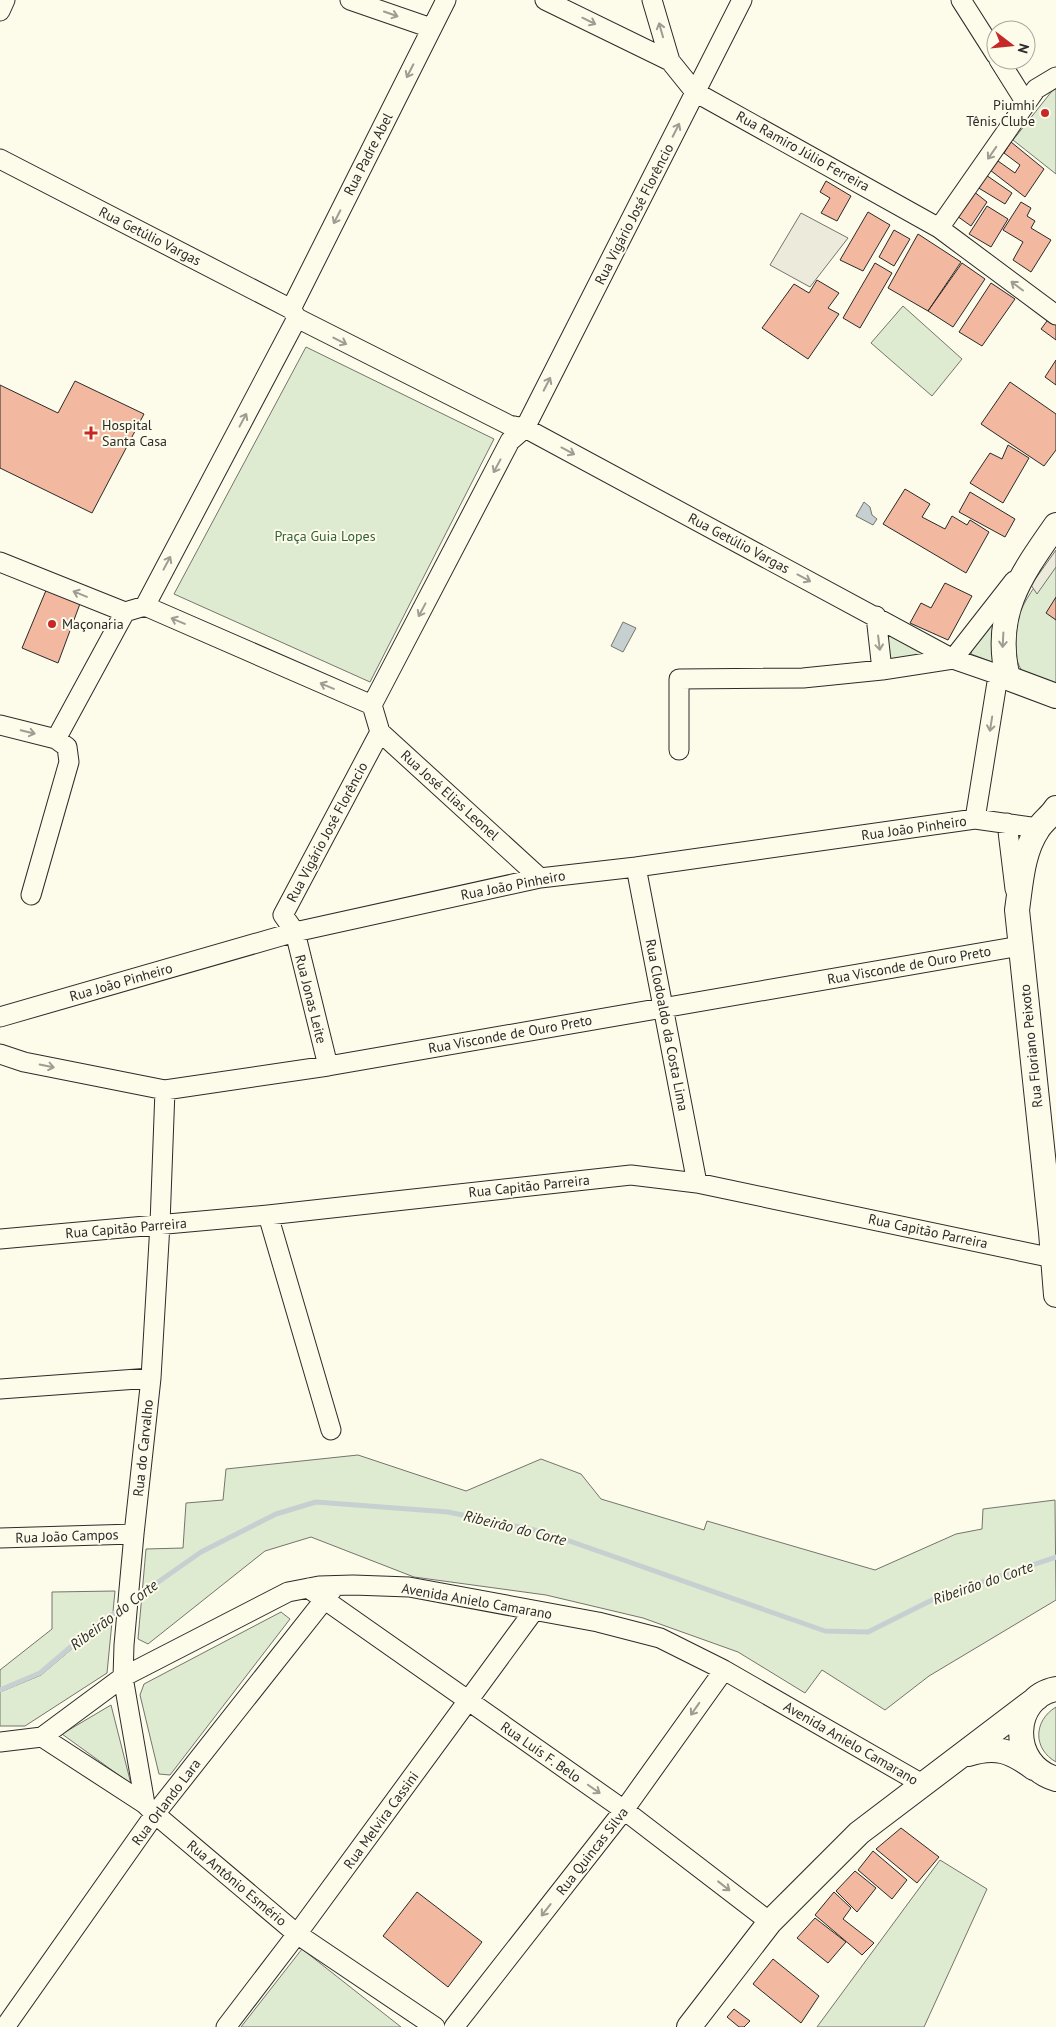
<svg xmlns="http://www.w3.org/2000/svg" width="1056" height="2027" font-family="'PT Sans',sans-serif">
<rect width="100%" height="100%" fill="#fdfbea"/>
<path fill="#deebd1" stroke="#74746e" d="M 1056,86 L 1056,174 L 1013,140 Z
M 903,306 L 962,359 L 932,396 L 871,343 Z
M 306,347 L 494,439 L 370,682 L 174,594 Z
M 1056,557 L 1056,686 C 1048,683 1038,682 1030,678 C 1023,674 1019,667 1017,660 C 1002,622 1036,586 1056,557 Z
M 1001,610 L 1000,665 L 971,654 L 973,645 Z
M 883,629 L 924,649 L 925,659 L 886,663 Z
M 358,1455 L 466,1491 L 541,1459 L 581,1474 L 601,1499 L 704,1530 L 707,1521 L 875,1570 L 956,1534 L 982,1529 L 983,1509 L 1055,1500 L 1056,1600 L 929,1676 L 885,1710 L 822,1670 L 805,1693 L 738,1652 L 643,1618 L 546,1595 L 414,1577 L 311,1537 L 265,1551 L 148,1644 L 138,1639 L 146,1549 L 183,1548 L 186,1503 L 223,1500 L 226,1469 Z
M 115,1591 L 107,1673 L 25,1726 L 0,1726 L 0,1670 L 52,1629 L 52,1592 Z
M 281,1612 L 290,1619 L 170,1775 L 159,1774 L 140,1695 L 144,1684 Z
M 111,1705 L 131,1784 L 62,1734 Z
M 1056,1707 L 1056,1762 C 1033,1749 1033,1721 1056,1707 Z
M 940,1860 L 987,1889 L 924,2027 L 817,2027 Z
M 302,1949 L 401,2027 L 241,2027 Z"/>
<path fill="#eceadb" stroke="#74746e" d="M 801,213 L 848,238 L 810,287 L 770,265 Z
M 1056,550 L 1056,567 L 1037,594 L 1031,585 Z"/>
<path fill="#c7d0d0" stroke="#74746e" d="M 864,502 L 870,507 L 872,515 L 877,519 L 873,525 L 856,516 Z
M 623,622 L 636,628 L 623,652 L 611,646 Z
M 316,1502 L 448,1512 L 544,1532 L 825,1631 L 868,1632 L 940,1596 L 1052,1557 L 1056,1558 L 940,1596 L 868,1633 L 825,1631 L 544,1532 L 448,1513 L 316,1502 L 277,1515 L 201,1553 L 94,1630 L 41,1675 L 0,1692 L 0,1690 L 40,1673 L 93,1628 L 201,1552 L 276,1514 Z"/>
<g fill="none" stroke-linecap="round" stroke-linejoin="round">
<path stroke="#c7d0d0" stroke-width="5" d="M 134,1599 L 201,1552 L 276,1514 L 316,1502 L 448,1512 L 544,1532 L 825,1631 L 868,1632 L 940,1596 L 1056,1557
M 0,1690 L 40,1673 L 93,1628 L 123,1607"/>
</g>
<path fill="#f2b8a0" stroke="#2b2b2b" d="M 1011,142 L 1044,169 L 1025,197 L 990,170 L 998,161 L 1015,173 L 1020,165 L 1004,153 Z
M 986,175 L 1012,193 L 1005,204 L 977,187 Z
M 826,181 L 851,196 L 837,221 L 821,213 L 830,198 L 820,192 Z
M 973,191 L 987,202 L 971,226 L 957,216 Z
M 1021,202 L 1031,208 L 1027,216 L 1035,221 L 1031,228 L 1051,240 L 1031,272 L 1013,260 L 1023,242 L 1003,230 Z
M 987,206 L 1008,219 L 991,247 L 969,234 Z
M 868,212 L 890,225 L 863,271 L 840,260 Z
M 894,230 L 910,239 L 894,266 L 879,257 Z
M 918,234 L 961,262 L 928,311 L 888,288 Z
M 875,263 L 892,273 L 860,328 L 843,318 Z
M 962,263 L 985,279 L 953,327 L 928,311 Z
M 817,280 L 839,293 L 828,308 L 839,314 L 808,359 L 762,328 L 794,284 L 809,293 Z
M 991,283 L 1015,299 L 982,346 L 959,332 Z
M 1050,317 L 1056,321 L 1056,340 L 1041,329 Z
M 1056,360 L 1056,385 L 1045,377 Z
M 75,381 L 144,414 L 92,513 L 0,468 L 0,385 L 58,413 Z
M 1010,382 L 1056,414 L 1056,450 L 1044,466 L 981,424 Z
M 1008,445 L 1029,458 L 1003,503 L 970,483 L 990,453 L 1002,459 Z
M 905,489 L 930,504 L 922,517 L 945,529 L 952,516 L 967,525 L 970,520 L 989,532 L 966,573 L 883,524 Z
M 970,492 L 1015,519 L 1005,537 L 959,512 Z
M 945,583 L 972,596 L 948,640 L 910,623 L 921,603 L 931,608 Z
M 47,588 L 81,601 L 58,663 L 22,648 Z
M 1056,597 L 1056,620 L 1046,613 Z
M 901,1828 L 939,1857 L 917,1883 L 876,1849 Z
M 873,1851 L 907,1880 L 892,1899 L 858,1870 Z
M 855,1871 L 876,1888 L 857,1912 L 836,1891 Z
M 417,1892 L 482,1942 L 448,1987 L 383,1936 Z
M 834,1892 L 851,1908 L 843,1919 L 874,1943 L 862,1955 L 815,1915 Z
M 815,1918 L 846,1942 L 828,1963 L 797,1938 Z
M 773,1959 L 819,1996 L 801,2023 L 753,1984 Z
M 734,2009 L 750,2021 L 744,2027 L 739,2027 L 727,2017 Z"/>
<g fill="none" stroke-linecap="round" stroke-linejoin="round">
<defs>
<path id="minor" d="M 350,0 L 431,28
M 545,0 L 670,61 L 695,92 L 939,228 L 1056,315
M 652,0 L 670,61
M 961,0 L 996,55
M 0,11 L 5,0
M 999,60 L 1026,103
M 0,159 L 291,309 L 297,318 L 509,425 L 525,428 L 953,659 L 1008,678
M 939,228 L 1036,89 L 1056,77
M 291,309 L 446,0
M 0,562 L 125,612
M 145,606 L 297,318
M 125,612 L 145,606 L 372,705
M 876,616 L 882,670
M 953,659 L 1014,581
M 372,705 L 510,441 L 525,428 L 742,0
M 372,705 L 380,732 L 540,878
M 0,725 L 56,739 L 67,747 L 69,762 L 31,895
M 56,739 L 125,612
M 679,750 L 679,679 L 803,678 L 882,670 L 953,659
M 975,819 L 998,676
M 1007,823 L 1015,889
M 636,867 L 697,1183
M 0,1017 L 295,932 L 540,878 L 636,867 L 975,819 L 1038,828
M 0,1054 L 24,1062 L 165,1090 L 328,1066 L 1020,946
M 328,1066 L 295,932 L 283,915 L 380,732
M 268,1215 L 331,1430
M 0,1239 L 268,1215 L 631,1175 L 697,1183 L 1053,1258
M 0,1389 L 151,1378
M 0,1538 L 134,1534
M 308,1588 L 624,1810 L 770,1922
M 42,1737 L 145,1804 L 155,1814 L 297,1934 L 435,2027
M 0,1742 L 42,1737 L 123,1677 L 288,1592 L 319,1586 L 353,1585 L 409,1587 L 598,1622 L 660,1638 L 724,1670 L 924,1785
M 145,1804 L 123,1677 L 124,1645 L 134,1534 L 151,1378 L 160,1224 L 165,1090
M 5,2027 L 155,1814 L 332,1590
M 226,2027 L 297,1934 L 533,1612
M 454,2027 L 624,1810 L 724,1670"/>
<path id="major" d="M 1056,525 C 1021,575 992,614 1008,678 L 1056,696
M 1056,808 C 1051,816 1043,821 1038,829 C 1022,853 1021,883 1017,910 L 1051,1232 L 1056,1295
M 1056,1689 C 1011,1697 1008,1765 1056,1779
M 968,1754 C 996,1745 1011,1751 1034,1768
M 689,2027 L 770,1922 L 859,1833 L 1037,1698"/>
</defs>
<use href="#minor" stroke="#2b2b2b" stroke-width="21"/>
<use href="#major" stroke="#2b2b2b" stroke-width="26"/>
<use href="#minor" stroke="#fdfbea" stroke-width="19"/>
<use href="#major" stroke="#fdfbea" stroke-width="24"/>
</g>
<defs><path id="oneway-shaft" d="M-6 0H5M1.5-3L5.5 0L1.5 3" fill="none" stroke-width="1.6" stroke-linecap="round" stroke-linejoin="round" transform="scale(1.25)"/></defs>
<g stroke="#9e9d94">
<use href="#oneway-shaft" transform="translate(391 14) rotate(19)"/>
<use href="#oneway-shaft" transform="translate(589 21) rotate(26)"/>
<use href="#oneway-shaft" transform="translate(661 30) rotate(-106)"/>
<use href="#oneway-shaft" transform="translate(410 71) rotate(117)"/>
<use href="#oneway-shaft" transform="translate(676 130) rotate(-63)"/>
<use href="#oneway-shaft" transform="translate(992 153) rotate(125)"/>
<use href="#oneway-shaft" transform="translate(337 217) rotate(117)"/>
<use href="#oneway-shaft" transform="translate(1017 286) rotate(-143)"/>
<use href="#oneway-shaft" transform="translate(340 341) rotate(27)"/>
<use href="#oneway-shaft" transform="translate(547 384) rotate(-63)"/>
<use href="#oneway-shaft" transform="translate(243 420) rotate(-62)"/>
<use href="#oneway-shaft" transform="translate(568 451) rotate(28)"/>
<use href="#oneway-shaft" transform="translate(497 466) rotate(118)"/>
<use href="#oneway-shaft" transform="translate(167 563) rotate(-62)"/>
<use href="#oneway-shaft" transform="translate(804 578) rotate(28)"/>
<use href="#oneway-shaft" transform="translate(80 594) rotate(-158)"/>
<use href="#oneway-shaft" transform="translate(422 610) rotate(118)"/>
<use href="#oneway-shaft" transform="translate(178 621) rotate(-157)"/>
<use href="#oneway-shaft" transform="translate(1003 640) rotate(93)"/>
<use href="#oneway-shaft" transform="translate(879 643) rotate(83)"/>
<use href="#oneway-shaft" transform="translate(327 686) rotate(-157)"/>
<use href="#oneway-shaft" transform="translate(991 724) rotate(99)"/>
<use href="#oneway-shaft" transform="translate(28 732) rotate(14)"/>
<use href="#oneway-shaft" transform="translate(47 1066) rotate(11)"/>
<use href="#oneway-shaft" transform="translate(695 1709) rotate(125)"/>
<use href="#oneway-shaft" transform="translate(594 1789) rotate(35)"/>
<use href="#oneway-shaft" transform="translate(724 1886) rotate(38)"/>
<use href="#oneway-shaft" transform="translate(546 1910) rotate(128)"/>
</g>
<g fill="#c62828" stroke="#fdfbea" stroke-width="2">
<circle cx="1045" cy="113" r="5"/>
<path d="M88.5 425.5h5v5h5v5h-5v5h-5v-5h-5v-5h5z"/>
<circle cx="52" cy="624" r="5"/>
</g>
<g text-anchor="middle" stroke-width="4" stroke-linejoin="round" paint-order="stroke">
<g font-size="14" fill="#2b2b2b" stroke="#fdfbea" text-anchor="start">
<text x="1035" y="110" text-anchor="end">Piumhi<tspan x="1035" dy="16">Tênis Clube</tspan></text>
<text x="102" y="430">Hospital<tspan x="102" dy="16">Santa Casa</tspan></text>
<text x="62" y="629">Maçonaria</text>
</g>
<g font-size="14" fill="#2b2b2b" stroke="#fdfbea">
<text transform="translate(803 151) rotate(29)" y="5">Rua Ramiro Júlio Ferreira</text>
<text transform="translate(368 154) rotate(-63)" y="5">Rua Padre Abel</text>
<text transform="translate(634 214) rotate(-63)" y="5">Rua Vigário José Florêncio</text>
<text transform="translate(150 236) rotate(27)" y="5">Rua Getúlio Vargas</text>
<text transform="translate(739 543) rotate(28)" y="5">Rua Getúlio Vargas</text>
<text transform="translate(450 795) rotate(42)" y="5">Rua José Elias Leonel</text>
<text transform="translate(914 828) rotate(-8)" y="5">Rua João Pinheiro</text>
<text transform="translate(327 832) rotate(-62)" y="5">Rua Vigário José Florêncio</text>
<text transform="translate(513 885) rotate(-11)" y="5">Rua João Pinheiro</text>
<text transform="translate(909 965) rotate(-10)" y="5">Rua Visconde de Ouro Preto</text>
<text transform="translate(121 982) rotate(-16)" y="5">Rua João Pinheiro</text>
<text transform="translate(311 999) rotate(76)" y="5">Rua Jonas Leite</text>
<text transform="translate(667 1025) rotate(79)" y="5">Rua Clodoaldo da Costa Lima</text>
<text transform="translate(510 1034) rotate(-10)" y="5">Rua Visconde de Ouro Preto</text>
<text transform="translate(1031 1046) rotate(-96)" y="5">Rua Floriano Peixoto</text>
<text transform="translate(529 1186) rotate(-6)" y="5">Rua Capitão Parreira</text>
<text transform="translate(126 1228) rotate(-5)" y="5">Rua Capitão Parreira</text>
<text transform="translate(928 1231) rotate(12)" y="5">Rua Capitão Parreira</text>
<text transform="translate(143 1448) rotate(-84)" y="5">Rua do Carvalho</text>
<text transform="translate(67 1536) rotate(-2)" y="5">Rua João Campos</text>
<text transform="translate(477 1601) rotate(10)" y="5">Avenida Anielo Camarano</text>
<text transform="translate(851 1743) rotate(30)" y="5">Avenida Anielo Camarano</text>
<text transform="translate(541 1752) rotate(35)" y="5">Rua Luís F. Belo</text>
<text transform="translate(166 1802) rotate(-53)" y="5">Rua Orlando Lara</text>
<text transform="translate(381 1820) rotate(-54)" y="5">Rua Melvira Cassini</text>
<text transform="translate(592 1851) rotate(-52)" y="5">Rua Quincas Silva</text>
<text transform="translate(237 1883) rotate(40)" y="5">Rua Antônio Esmério</text>
</g>
<g font-size="14" fill="#34623c" stroke="#fdfbea">
<text x="325" y="541">Praça Guia Lopes</text>
</g>
<g font-size="15" font-style="italic" fill="#2b2b2b" stroke="#fdfbea">
<text transform="translate(515 1528) rotate(14)" y="5">Ribeirão do Corte</text>
<text transform="translate(983 1583) rotate(-19)" y="5">Ribeirão do Corte</text>
<text transform="translate(114 1615) rotate(-37)" y="5">Ribeirão do Corte</text>
</g>
</g>
<g transform="translate(1011 45) rotate(106)"><circle r="24" fill="#fdfbea" stroke="#a9a89e"/>
<path d="M0-4L9 19L0 12L-9 19Z" fill="#c62828"/>
<text y="-8" font-size="14" font-weight="bold" text-anchor="middle" fill="#2b2b2b">N</text>
</g>
</svg>
